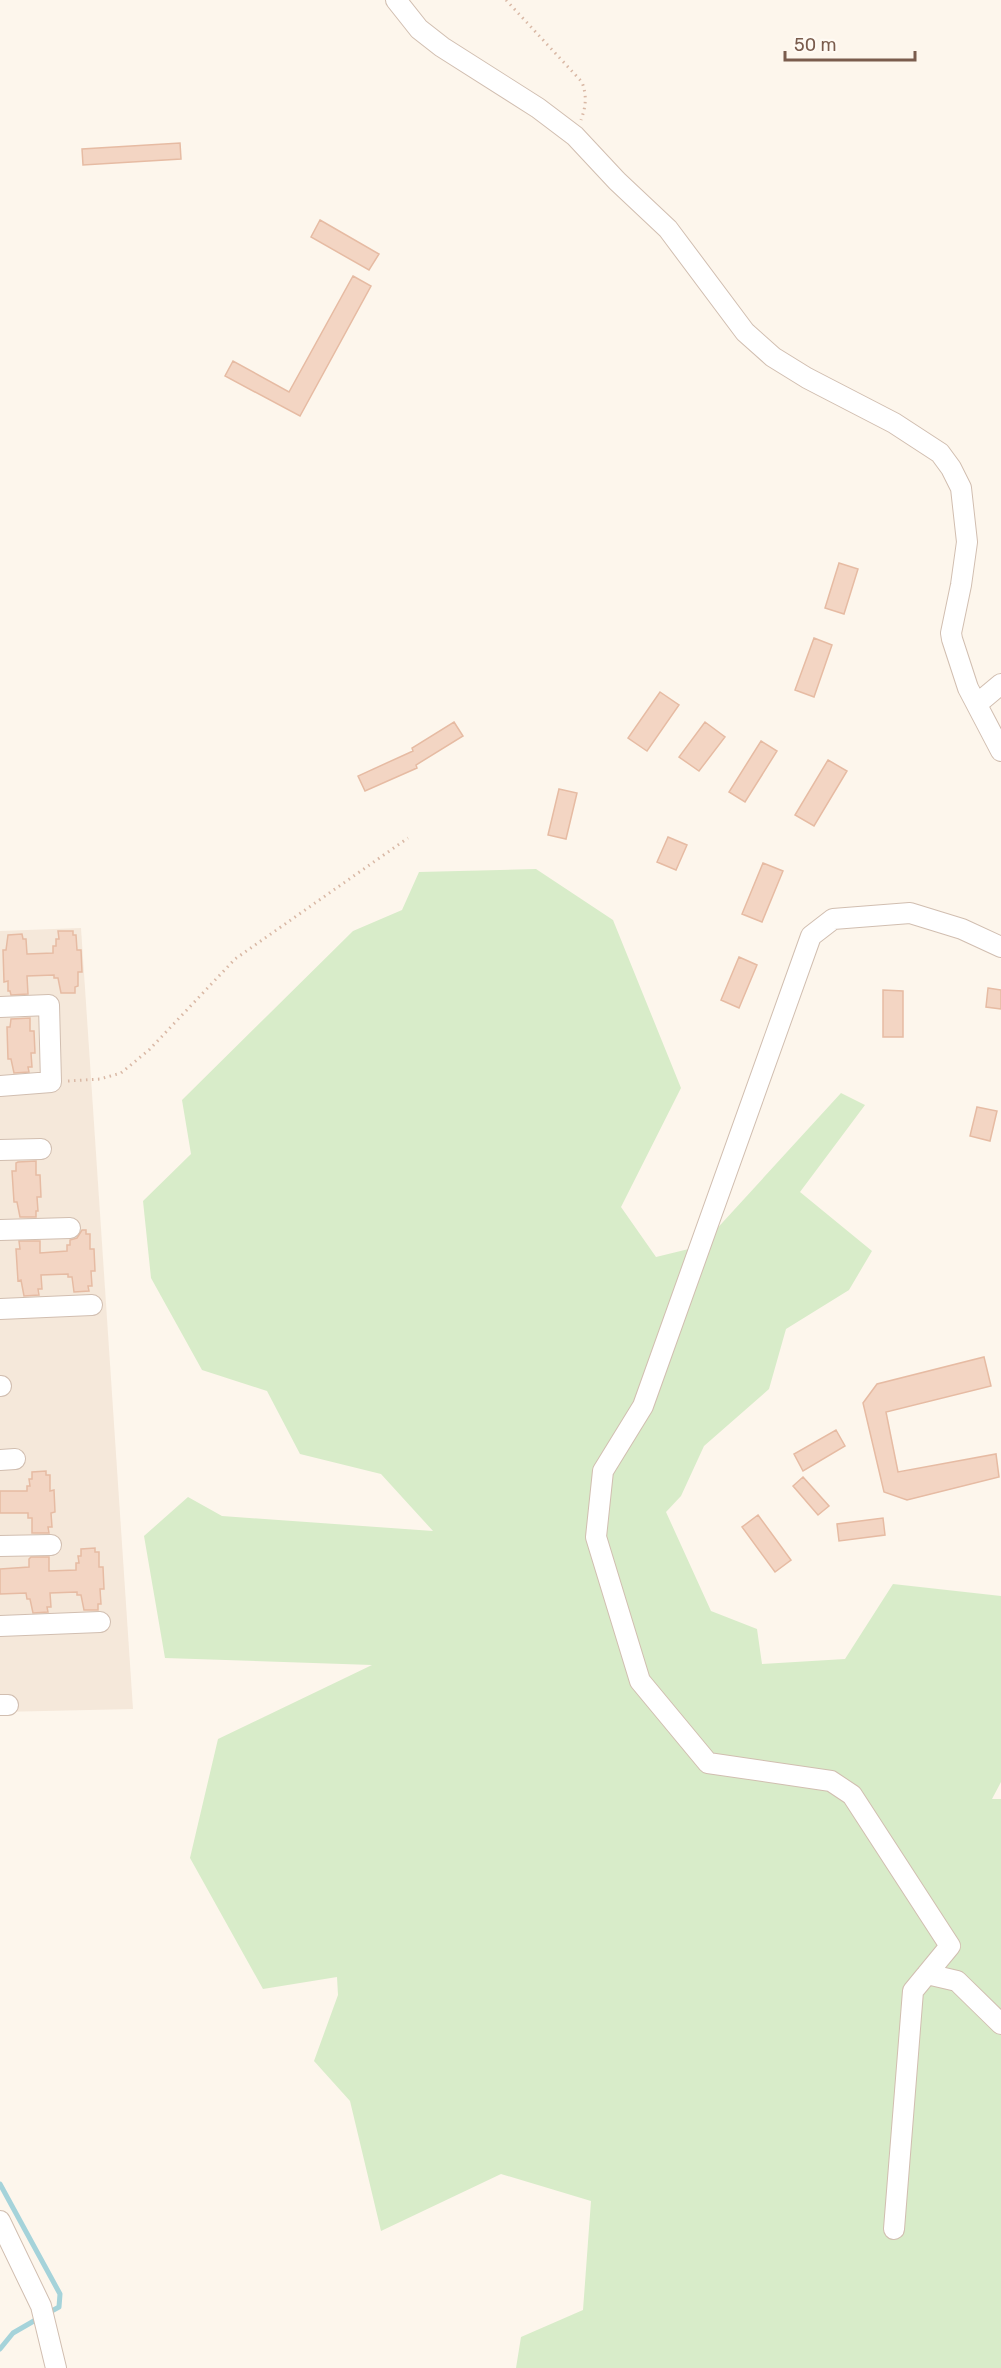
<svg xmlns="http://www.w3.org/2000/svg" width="1001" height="2368" font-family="Rubik,sans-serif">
<rect width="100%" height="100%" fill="#fdf6ec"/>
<path fill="#f5e8da" d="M 81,928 L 133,1709 L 0,1712 L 0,931 Z"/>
<path fill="#d8ecc9" d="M 536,869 L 613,920 L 681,1088 L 621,1207 L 656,1257 L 701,1246 L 841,1093 L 865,1105 L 800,1192 L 872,1251 L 849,1290 L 786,1329 L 769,1389 L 704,1446 L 681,1496 L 666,1512 L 711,1611 L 757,1629 L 762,1664 L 845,1659 L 893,1584 L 1001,1596 L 1001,1782 L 992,1799 L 1001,1799 L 1001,2368 L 516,2368 L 521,2337 L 583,2310 L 591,2201 L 501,2174 L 381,2231 L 350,2101 L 314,2061 L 338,1995 L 337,1977 L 263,1989 L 190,1858 L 218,1739 L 372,1665 L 165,1658 L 144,1536 L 188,1497 L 222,1516 L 433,1531 L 381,1474 L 300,1454 L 267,1391 L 202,1370 L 151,1278 L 143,1201 L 191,1154 L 182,1100 L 353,931 L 402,910 L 419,872 Z"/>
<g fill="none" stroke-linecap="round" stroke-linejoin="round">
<path stroke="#a5d3da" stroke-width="5" d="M 0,2184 L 60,2294 L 59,2307 L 48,2313
M 0,2349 L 13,2333 L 39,2318"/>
</g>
<path fill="#f3d5c3" stroke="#e6bba3" stroke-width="1.5" d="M 180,143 L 181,159 L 83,165 L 82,149 Z
M 320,220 L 379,254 L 369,270 L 311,237 Z
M 353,276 L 371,286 L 300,416 L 225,376 L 233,361 L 289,392 Z
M 839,563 L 858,569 L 844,614 L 825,608 Z
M 814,638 L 832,645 L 814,697 L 795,690 Z
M 660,692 L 679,705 L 647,751 L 628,738 Z
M 454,722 L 463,736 L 416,765 L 417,768 L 365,791 L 358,776 L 413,751 L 412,748 Z
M 705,722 L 725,737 L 699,771 L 679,757 Z
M 761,741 L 777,751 L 745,802 L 729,792 Z
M 828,760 L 847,771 L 814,826 L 795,815 Z
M 559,789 L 577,793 L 566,839 L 548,835 Z
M 668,837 L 687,845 L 676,870 L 657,862 Z
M 763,863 L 783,871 L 762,922 L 742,914 Z
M 58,931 L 73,931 L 73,935 L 76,935 L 77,950 L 81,950 L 82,972 L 78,972 L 78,986 L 75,987 L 75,993 L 61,993 L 58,978 L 54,978 L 54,975 L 27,976 L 28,994 L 11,995 L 10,991 L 8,991 L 8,981 L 4,982 L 3,950 L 6,950 L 8,935 L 22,934 L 23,939 L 26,939 L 27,954 L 53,953 L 53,946 L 56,946 L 56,939 L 59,939 Z
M 739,957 L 757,965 L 739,1008 L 721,1000 Z
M 988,988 L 1001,990 L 1001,1009 L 986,1007 Z
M 883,990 L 903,991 L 903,1037 L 883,1037 Z
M 30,1018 L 30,1031 L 34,1031 L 35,1053 L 31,1053 L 32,1067 L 28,1067 L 29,1072 L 14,1073 L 11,1059 L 8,1059 L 7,1027 L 10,1027 L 11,1019 Z
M 977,1107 L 997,1111 L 990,1141 L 970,1136 Z
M 36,1161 L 36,1175 L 40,1175 L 41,1197 L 37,1197 L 38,1211 L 36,1211 L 36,1217 L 20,1217 L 17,1202 L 14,1202 L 12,1171 L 16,1171 L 16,1163 L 18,1162 Z
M 82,1230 L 86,1230 L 86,1234 L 90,1234 L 90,1249 L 94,1249 L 95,1271 L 91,1271 L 92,1286 L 88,1286 L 89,1291 L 74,1292 L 72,1277 L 68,1277 L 68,1274 L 41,1275 L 42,1289 L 38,1289 L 39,1295 L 24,1296 L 21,1280 L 18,1281 L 16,1249 L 20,1249 L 19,1241 L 40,1241 L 40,1253 L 67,1251 L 67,1245 L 70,1245 L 70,1240 L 77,1238 Z
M 984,1357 L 991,1386 L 886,1412 L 898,1472 L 996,1454 L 999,1477 L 907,1500 L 884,1492 L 863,1403 L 877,1384 Z
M 836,1430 L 845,1446 L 803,1471 L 794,1454 Z
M 46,1471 L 46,1475 L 50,1475 L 50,1491 L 54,1490 L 55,1512 L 51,1513 L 52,1527 L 48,1527 L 49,1533 L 32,1533 L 32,1518 L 28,1518 L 28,1513 L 0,1513 L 0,1491 L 27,1491 L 27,1486 L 30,1486 L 29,1479 L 32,1479 L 32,1472 Z
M 803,1477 L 829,1506 L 818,1515 L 793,1486 Z
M 758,1515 L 791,1560 L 775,1572 L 742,1527 Z
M 883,1518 L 885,1535 L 839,1541 L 837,1524 Z
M 95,1548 L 95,1552 L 99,1552 L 99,1567 L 103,1567 L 104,1589 L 100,1589 L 101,1604 L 98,1604 L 98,1610 L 84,1610 L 81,1595 L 77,1595 L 77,1592 L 50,1593 L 51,1607 L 47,1607 L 48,1612 L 33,1613 L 30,1599 L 27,1599 L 26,1593 L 0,1594 L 0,1569 L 29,1567 L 29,1559 L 31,1557 L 49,1557 L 49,1571 L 76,1570 L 76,1563 L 79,1563 L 78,1556 L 81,1556 L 81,1549 Z"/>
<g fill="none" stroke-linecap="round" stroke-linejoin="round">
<defs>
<path id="minor" d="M 396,0 L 419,29 L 442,47 L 538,108 L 575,136 L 617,181 L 668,229 L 745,332 L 773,357 L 807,378 L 894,423 L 940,453 L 951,468 L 961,488 L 967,542 L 961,585 L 951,633 L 952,639 L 968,688 L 1001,751
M 977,704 L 1001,684
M 0,1007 L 49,1005 L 51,1082 L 0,1086
M 0,1150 L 41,1149
M 0,1230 L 70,1228
M 0,1309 L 92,1305
M 0,1386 L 1,1386
M 0,1460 L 15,1459
M 0,1546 L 51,1545
M 0,1626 L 100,1622
M 0,1705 L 8,1705
M 927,1974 L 957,1981 L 1001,2024
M 0,2221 L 41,2306 L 56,2368
M 894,2229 L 913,1991 L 950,1946 L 852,1795 L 831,1781 L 708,1763 L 640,1681 L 596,1537 L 603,1471 L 643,1406 L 811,936 L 833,919 L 910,913 L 962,929 L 1001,947"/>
</defs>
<use href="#minor" stroke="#d1beb0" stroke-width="22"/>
<path stroke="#d9b8a5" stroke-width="3" stroke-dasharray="1.5 4.5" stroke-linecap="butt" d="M 506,0 L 582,82 C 587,96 586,106 581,120
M 68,1081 L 100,1079 L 121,1073 L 149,1050 L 235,959 L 408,838"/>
<use href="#minor" stroke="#fff" stroke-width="20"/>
</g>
<path d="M785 51v9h130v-9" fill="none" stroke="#7a5c4d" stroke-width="3"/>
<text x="794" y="51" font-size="18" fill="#7a5c4d" stroke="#fffaf3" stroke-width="4.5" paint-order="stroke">50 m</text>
</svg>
